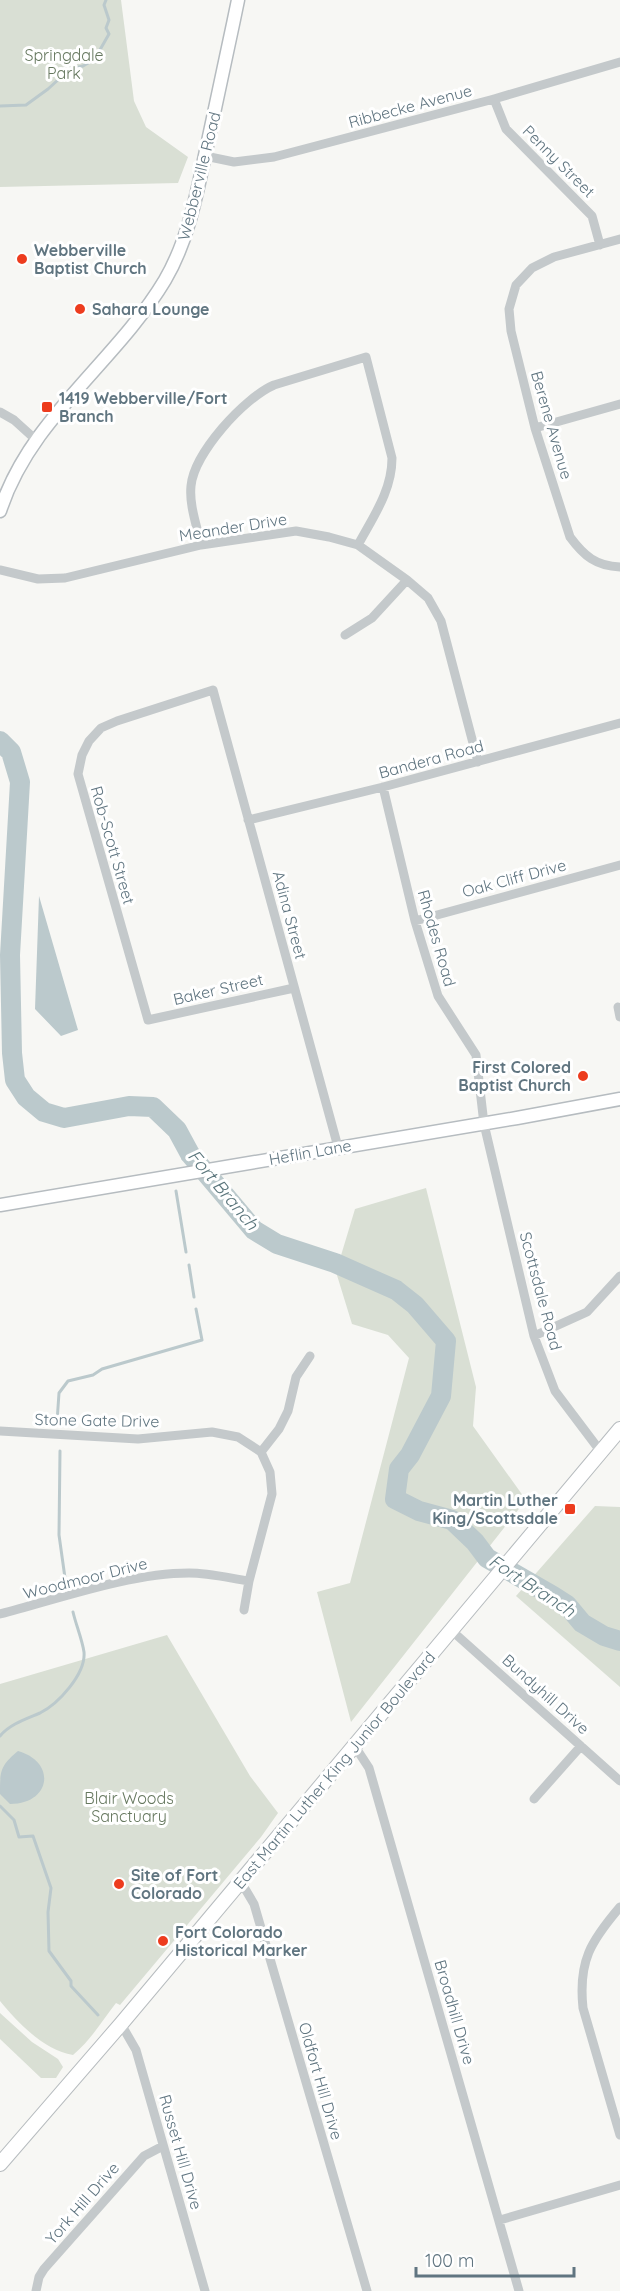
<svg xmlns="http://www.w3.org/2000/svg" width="620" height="2291" font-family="Quicksand,sans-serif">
<rect width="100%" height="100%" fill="#f7f7f4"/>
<path fill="#d9dfd4" d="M 0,0 L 121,0 L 134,101 L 146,127 L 188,157 L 178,183 L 0,187 Z
M 426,1188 L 476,1387 L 473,1426 L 526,1500 L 351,1722 L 317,1592 L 350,1583 L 409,1358 L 388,1335 L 352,1324 L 336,1272 L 355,1209 Z
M 595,1506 L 620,1507 L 620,1687 L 516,1596 Z
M 167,1635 L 250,1776 L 278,1813 L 261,1837 L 120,2005 L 116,2003 C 102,2021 91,2040 73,2055 C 45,2051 17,2022 0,2001 L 0,1684 Z
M 0,2013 L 32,2042 L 58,2059 L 63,2067 L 56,2078 L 41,2078 L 0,2039 Z"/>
<path fill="#bbc9cc" d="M 39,896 L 78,1030 L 61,1036 L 35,1009 Z
M 18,1751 C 57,1762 51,1804 10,1804 L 0,1794 C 0,1771 0,1766 18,1751 Z"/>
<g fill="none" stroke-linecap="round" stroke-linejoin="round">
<path stroke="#bbc9cc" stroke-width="3" d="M 0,106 L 26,105 L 48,89 L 70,69 L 83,66 L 90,62 L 97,55 L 109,34 L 106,28 L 109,20 L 104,5 L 106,0
M 183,1159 L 186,1147
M 176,1191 L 186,1252
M 189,1265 L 194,1297
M 57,1422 L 59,1393 L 68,1381 L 93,1375 L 102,1369 L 202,1340 L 196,1309
M 60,1451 L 59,1535 L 66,1585
M 0,1736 C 10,1724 26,1719 40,1713 C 58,1704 86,1674 84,1652 C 82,1639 76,1625 73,1612
M 0,1806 L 14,1820 L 19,1837 L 33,1836 L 51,1888 L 48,1912 L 49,1951 L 71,1981 L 71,1986 L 98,2015"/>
<path stroke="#bbc9cc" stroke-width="20" d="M 0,741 L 11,752 L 20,782 L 10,955 L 12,1053 L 15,1080 L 26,1097 L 44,1112 L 64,1118 L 129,1106 L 153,1107 L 177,1130 L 190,1154 L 254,1230 L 277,1244 L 335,1263 L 396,1290 L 415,1305 L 446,1341 L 441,1396 L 410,1455 L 399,1469 L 395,1499 L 419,1511 L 452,1520 L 475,1542 L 487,1558 L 553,1596 L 567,1605 L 582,1623 L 604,1636 L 620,1641"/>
<defs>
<path id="secondary" d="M 0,511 C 30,418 116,362 165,280 C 189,239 197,192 207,146 C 217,98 228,49 238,0
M 0,1205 L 517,1118 L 620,1099"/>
<path id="primary" d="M 0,2164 L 121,2024 L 620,1429"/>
</defs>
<use href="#secondary" stroke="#b6bcc0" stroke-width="15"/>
<use href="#primary" stroke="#b7bcbf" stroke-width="16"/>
<path stroke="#c4c9cb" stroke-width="9" d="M 494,99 L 506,129 L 592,216 L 600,245
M 205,156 L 234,162 L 274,157 L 494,99 L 620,62
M 620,239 L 554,257 L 532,268 L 516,285 L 509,309 L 511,331 L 535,428 L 570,537 C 584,556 596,566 620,567
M 0,412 L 14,420 L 35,439
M 535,428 L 620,404
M 201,545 C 197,526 189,505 191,486 C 194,453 244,398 274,385 L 366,357 L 392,458 C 392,491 373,517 358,545
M 0,570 L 38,579 L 65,578 L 201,545 L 296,531 L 329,537 L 358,545 L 407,580 L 428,598 L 441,621 L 478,762
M 345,635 L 372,618 L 407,580
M 383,787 L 415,921 L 438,996 L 476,1055 L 484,1124 L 534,1336 L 555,1391 L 601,1452
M 248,820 L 383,787 L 620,723
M 415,921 L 620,865
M 294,988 L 148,1020 L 78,774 L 82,755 L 89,741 L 101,728 L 117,721 L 213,690 L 338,1147
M 618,1007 L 620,1017
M 534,1336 L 587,1312 L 620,1276
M 0,1431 L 138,1439 L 212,1432 L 238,1437 L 261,1452
M 244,1610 L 249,1581 L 272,1494 L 270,1472 L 261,1452 L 279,1429 L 288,1411 L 296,1377 L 310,1356
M 0,1614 C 58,1599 130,1573 189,1573 C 209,1573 229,1578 249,1581
M 451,1630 L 620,1781
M 354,1745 L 369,1768 L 519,2291
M 534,1799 L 581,1746
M 241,1882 L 254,1904 L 367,2291
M 620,1907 C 591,1941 578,1961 583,2008 L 620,2135
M 121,2024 L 136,2050 L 205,2291
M 500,2220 L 620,2185
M 36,2291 L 39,2277 L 44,2269 L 144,2156 L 163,2146"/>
<use href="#secondary" stroke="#fff" stroke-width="12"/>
<use href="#primary" stroke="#fff" stroke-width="14"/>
</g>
<g fill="#ed3c1e" stroke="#fff" stroke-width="2">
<circle cx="22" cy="259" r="6"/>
<circle cx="80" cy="309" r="6"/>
<rect x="41" y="401" width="12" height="12" rx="3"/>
<circle cx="583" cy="1076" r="6"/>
<rect x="564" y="1503" width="12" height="12" rx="3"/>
<circle cx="119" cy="1884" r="6"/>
<circle cx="163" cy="1941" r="6"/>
</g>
<g text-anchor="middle" stroke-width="6" stroke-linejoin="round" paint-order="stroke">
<g font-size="16" fill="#66785f" stroke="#fff">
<text x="64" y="61">Springdale<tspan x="64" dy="18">Park</tspan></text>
<text x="129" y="1804">Blair Woods<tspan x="129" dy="18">Sanctuary</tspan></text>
</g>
<g font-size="16" fill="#607580" stroke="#fff">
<text transform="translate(410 106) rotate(-15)" y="6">Ribbecke Avenue</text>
<text transform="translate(559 161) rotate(45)" y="6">Penny Street</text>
<text transform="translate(199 176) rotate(-76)" y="6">Webberville Road</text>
<text transform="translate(552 425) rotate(74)" y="6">Berene Avenue</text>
<text transform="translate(233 527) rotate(-9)" y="6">Meander Drive</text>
<text transform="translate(431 759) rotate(-15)" y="6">Bandera Road</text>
<text transform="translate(113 845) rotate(74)" y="6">Rob-Scott Street</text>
<text transform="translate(514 878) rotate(-15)" y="6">Oak Cliff Drive</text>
<text transform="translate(290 915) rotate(75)" y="6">Adina Street</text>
<text transform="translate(437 938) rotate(74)" y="6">Rhodes Road</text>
<text transform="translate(218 989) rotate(-13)" y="6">Baker Street</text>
<text transform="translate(310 1152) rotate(-10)" y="6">Heflin Lane</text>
<text transform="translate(541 1291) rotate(75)" y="6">Scottsdale Road</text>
<text transform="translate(97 1420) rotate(1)" y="6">Stone Gate Drive</text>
<text transform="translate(85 1578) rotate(-14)" y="6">Woodmoor Drive</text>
<text transform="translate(546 1694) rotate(42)" y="6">Bundyhill Drive</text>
<text transform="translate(334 1770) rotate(-50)" y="6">East Martin Luther King Junior Boulevard</text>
<text transform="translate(455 2012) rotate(74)" y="6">Broadhill Drive</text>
<text transform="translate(321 2081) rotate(74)" y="6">Oldfort Hill Drive</text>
<text transform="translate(181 2152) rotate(74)" y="6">Russet Hill Drive</text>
<text transform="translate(82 2203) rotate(-49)" y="6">York Hill Drive</text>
</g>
<g font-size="16" font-weight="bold" fill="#607580" stroke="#fff" text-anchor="start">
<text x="34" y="256">Webberville<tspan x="34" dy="18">Baptist Church</tspan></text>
<text x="92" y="315">Sahara Lounge</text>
<text x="59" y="404">1419 Webberville/Fort<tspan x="59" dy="18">Branch</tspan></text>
<text x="571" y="1073" text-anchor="end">First Colored<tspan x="571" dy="18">Baptist Church</tspan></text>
<text x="558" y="1506" text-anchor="end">Martin Luther<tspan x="558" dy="18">King/Scottsdale</tspan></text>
<text x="131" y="1881">Site of Fort<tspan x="131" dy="18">Colorado</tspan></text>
<text x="175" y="1938">Fort Colorado<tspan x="175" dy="18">Historical Marker</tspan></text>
</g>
<g font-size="18" font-style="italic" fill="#5b767c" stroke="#fff">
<text transform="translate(223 1190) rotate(50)" y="6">Fort Branch</text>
<text transform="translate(532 1586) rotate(33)" y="6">Fort Branch</text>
</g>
</g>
<path d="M416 2267v9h158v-9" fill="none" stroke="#607580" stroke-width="3"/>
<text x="425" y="2267" font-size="18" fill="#607580" stroke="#ffffff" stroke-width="4.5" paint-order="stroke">100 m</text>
</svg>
